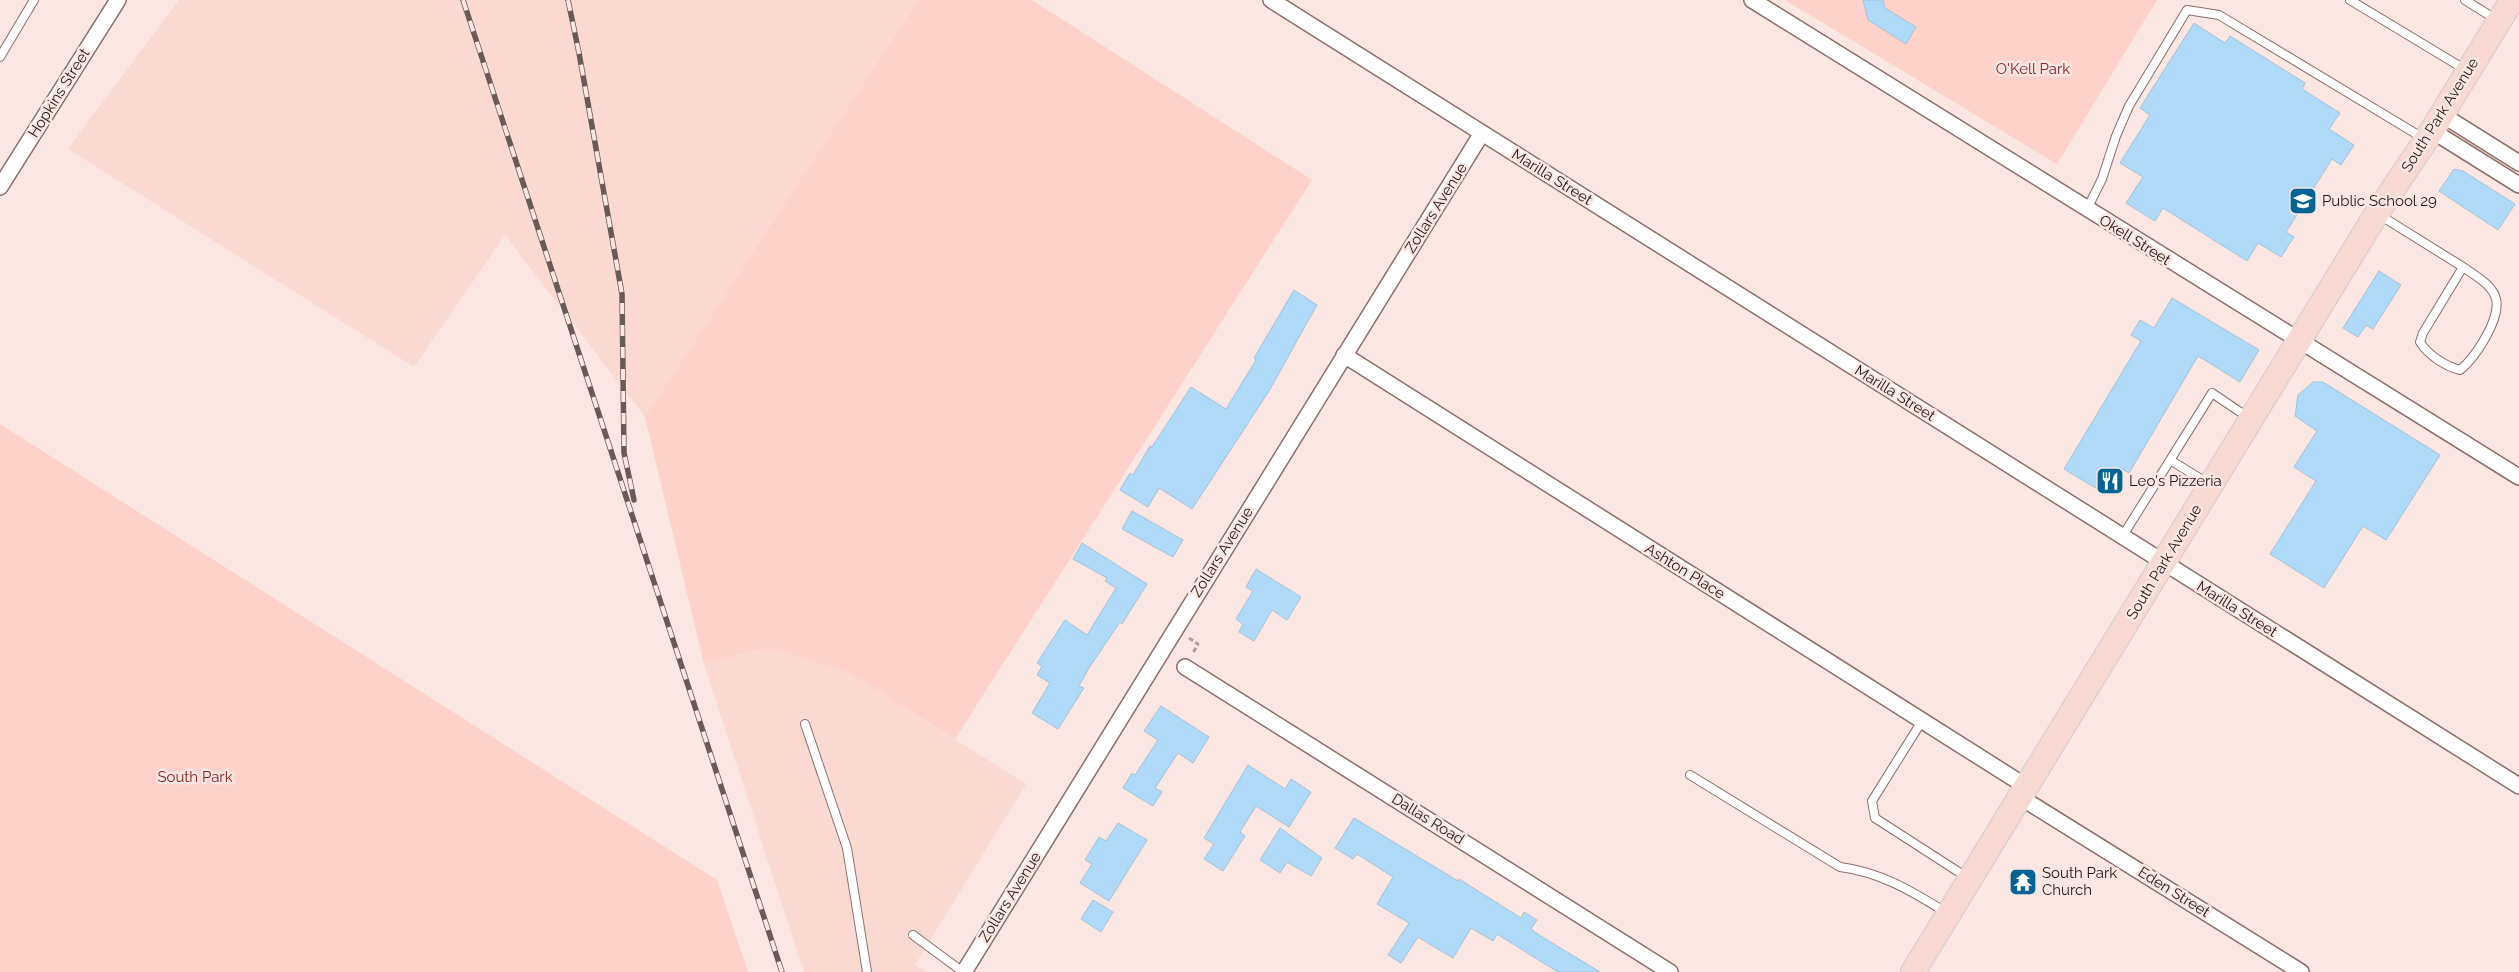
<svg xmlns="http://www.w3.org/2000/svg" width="2519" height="972" font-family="Raleway,sans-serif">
<rect width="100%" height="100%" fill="#fae6e2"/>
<path fill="#fbd9d3" d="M 179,0 L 918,0 L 645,417 L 505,235 L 414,367 L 68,149 Z
M 768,647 L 850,673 L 1026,784 L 915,965 L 926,972 L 804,972 L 704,664 Z"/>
<path fill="#fed1ca" d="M 918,0 L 1032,0 L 1312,180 L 955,739 L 850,673 L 768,647 L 704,664 L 645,417 Z
M 1785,0 L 2157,0 L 2057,164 Z
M 0,424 L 717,880 L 748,972 L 0,972 Z"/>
<path fill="#afdaf9" stroke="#a7c1d4" d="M 1863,0 L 1883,0 L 1885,8 L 1916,27 L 1906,44 L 1868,20 Z
M 2194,23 L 2225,43 L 2230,36 L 2305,83 L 2302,89 L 2340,113 L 2329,129 L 2354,145 L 2341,165 L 2332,159 L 2286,232 L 2294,237 L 2281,257 L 2258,243 L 2247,261 L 2163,208 L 2155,221 L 2126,203 L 2143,177 L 2120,163 L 2150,115 L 2140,108 Z
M 2454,169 L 2463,171 L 2515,204 L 2498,230 L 2439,191 Z
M 2379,271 L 2401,285 L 2373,329 L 2366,325 L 2358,337 L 2343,328 Z
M 1294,290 L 1317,305 L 1269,391 L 1192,509 L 1159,488 L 1148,507 L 1120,490 L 1130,473 L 1133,475 L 1150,446 L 1152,447 L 1191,387 L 1226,409 L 1256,360 L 1254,358 Z
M 2172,298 L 2259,350 L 2240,382 L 2198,356 L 2129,473 L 2119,467 L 2104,493 L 2064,469 L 2141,341 L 2131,335 L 2140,320 L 2154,328 Z
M 2313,382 L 2323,382 L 2440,455 L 2386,540 L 2363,526 L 2324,588 L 2270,554 L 2316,481 L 2294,467 L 2317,431 L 2295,416 L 2298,395 Z
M 1132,511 L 1183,540 L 1173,557 L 1122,529 Z
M 1082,543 L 1147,584 L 1122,624 L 1120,622 L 1089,668 L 1079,686 L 1084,688 L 1058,729 L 1032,713 L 1050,683 L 1037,675 L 1042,666 L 1037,663 L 1065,620 L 1087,635 L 1116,588 L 1105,581 L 1107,578 L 1073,559 Z
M 1256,569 L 1301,597 L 1287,620 L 1272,610 L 1254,641 L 1239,632 L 1243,624 L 1236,619 L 1253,591 L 1246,587 Z
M 1161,706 L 1209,737 L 1193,763 L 1178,753 L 1155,788 L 1162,792 L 1153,806 L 1123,788 L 1132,773 L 1135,775 L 1158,740 L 1144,731 Z
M 1248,765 L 1285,789 L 1291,779 L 1311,792 L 1289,827 L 1256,806 L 1240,832 L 1245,836 L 1223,871 L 1204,859 L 1214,844 L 1204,838 Z
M 1354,818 L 1458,881 L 1459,879 L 1521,918 L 1524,912 L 1537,920 L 1531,929 L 1539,935 L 1600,972 L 1558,972 L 1497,934 L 1493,941 L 1471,928 L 1453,958 L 1418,937 L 1401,963 L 1388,955 L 1409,923 L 1377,904 L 1393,877 L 1357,854 L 1353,859 L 1335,848 Z
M 1118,823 L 1147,840 L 1109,901 L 1080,883 L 1092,864 L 1085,860 L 1099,837 L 1106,841 Z
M 1280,828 L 1322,858 L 1311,876 L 1287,862 L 1280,873 L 1260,860 Z
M 1093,900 L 1113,912 L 1101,932 L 1081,919 Z"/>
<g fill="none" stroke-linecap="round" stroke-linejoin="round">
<defs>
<path id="lane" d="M 2350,0 L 2466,70
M 2465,0 L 2497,20
M 0,57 L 34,0
M 2087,209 L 2102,179 L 2116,136 L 2129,106 L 2187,10 L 2219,15 L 2423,138
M 2378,214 L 2463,267 C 2474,275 2493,285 2496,299 C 2501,319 2475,358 2460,370 C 2445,366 2428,355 2420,342 L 2423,333 L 2463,267
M 2170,460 L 2209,484
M 2122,537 L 2212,393 L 2249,418
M 1922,721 L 1872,801 L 1875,818 L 1968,878
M 805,724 L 847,848 L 867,972
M 1690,775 L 1840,867 C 1881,872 1913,892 1947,913
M 913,935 L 963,972"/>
<path id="street" d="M 1271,0 L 2519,786
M 1752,0 L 2519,477
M 2441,114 L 2519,163
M 2431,130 L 2519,185
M 0,187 L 118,0
M 1344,355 L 2027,787
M 1185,667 L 1670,972
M 2020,797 L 2301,972
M 964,972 L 1482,133"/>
<path id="primary" d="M 1913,972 L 2377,213 L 2426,140 L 2512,0"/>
</defs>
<use href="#lane" stroke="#8c6f6a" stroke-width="10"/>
<use href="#street" stroke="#8c6f6a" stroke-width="18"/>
<use href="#primary" stroke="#cfcccc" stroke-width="26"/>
<path stroke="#b1a09d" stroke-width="3" stroke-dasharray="5 2.5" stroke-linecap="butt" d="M 1189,638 L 1198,644 L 1193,653"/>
<use href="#lane" stroke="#fff" stroke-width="8"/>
<use href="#street" stroke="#fff" stroke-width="15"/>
<use href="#primary" stroke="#f8d8d3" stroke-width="24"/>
<defs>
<path id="rail" d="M 463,0 L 782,972
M 568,0 L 579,53 L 622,294 L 624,453 L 634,500"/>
</defs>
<use href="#rail" stroke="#685a57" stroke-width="5.5"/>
<use href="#rail" stroke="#fae6e2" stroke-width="4" stroke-dasharray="11" stroke-linecap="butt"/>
</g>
<defs>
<symbol id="school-square" viewBox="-11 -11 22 22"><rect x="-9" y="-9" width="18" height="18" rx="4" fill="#016493" stroke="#fae6e2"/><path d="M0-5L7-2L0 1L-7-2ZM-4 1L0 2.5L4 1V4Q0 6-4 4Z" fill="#fff"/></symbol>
<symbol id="restaurant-square" viewBox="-11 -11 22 22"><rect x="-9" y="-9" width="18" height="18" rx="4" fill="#016493" stroke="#fae6e2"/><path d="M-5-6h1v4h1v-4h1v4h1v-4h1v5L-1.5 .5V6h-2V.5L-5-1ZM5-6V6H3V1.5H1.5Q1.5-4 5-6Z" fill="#fff"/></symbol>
<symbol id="temple-square" viewBox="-11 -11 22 22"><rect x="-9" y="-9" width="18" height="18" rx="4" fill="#016493" stroke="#fae6e2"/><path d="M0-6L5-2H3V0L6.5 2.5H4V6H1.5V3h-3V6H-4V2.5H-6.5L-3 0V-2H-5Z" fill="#fff"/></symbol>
</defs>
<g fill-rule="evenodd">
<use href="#school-square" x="2287" y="185" width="32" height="32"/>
<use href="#restaurant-square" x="2094" y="465" width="32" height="32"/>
<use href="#temple-square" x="2007" y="866" width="32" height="32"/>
</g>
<g text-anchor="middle" stroke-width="5" stroke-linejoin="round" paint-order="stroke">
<g font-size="15" fill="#85241c" stroke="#fae6e2">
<text x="2033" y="74">O'Kell Park</text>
<text x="195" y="782">South Park</text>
</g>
<g font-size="15" fill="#251917" stroke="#fae6e2">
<text transform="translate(59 93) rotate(-58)" y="5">Hopkins Street</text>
<text transform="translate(2440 115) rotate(-58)" y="5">South Park Avenue</text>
<text transform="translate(1552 177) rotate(32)" y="5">Marilla Street</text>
<text transform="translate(1436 208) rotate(-58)" y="5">Zollars Avenue</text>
<text transform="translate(2135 240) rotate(32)" y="5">Okell Street</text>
<text transform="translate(1895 393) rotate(32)" y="5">Marilla Street</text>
<text transform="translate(1222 552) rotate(-58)" y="5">Zollars Avenue</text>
<text transform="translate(2164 562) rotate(-59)" y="5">South Park Avenue</text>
<text transform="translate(1685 571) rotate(32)" y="5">Ashton Place</text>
<text transform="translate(2237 609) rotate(32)" y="5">Marilla Street</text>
<text transform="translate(1428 819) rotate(32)" y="5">Dallas Road</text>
<text transform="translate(2174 892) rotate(32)" y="5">Eden Street</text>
<text transform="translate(1010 897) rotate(-58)" y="5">Zollars Avenue</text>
</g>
<g font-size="15" fill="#251917" stroke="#fae6e2" text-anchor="start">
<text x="2322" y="206">Public School 29</text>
<text x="2129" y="486">Leo's Pizzeria</text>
<text x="2042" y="878">South Park<tspan x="2042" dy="17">Church</tspan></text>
</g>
</g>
</svg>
